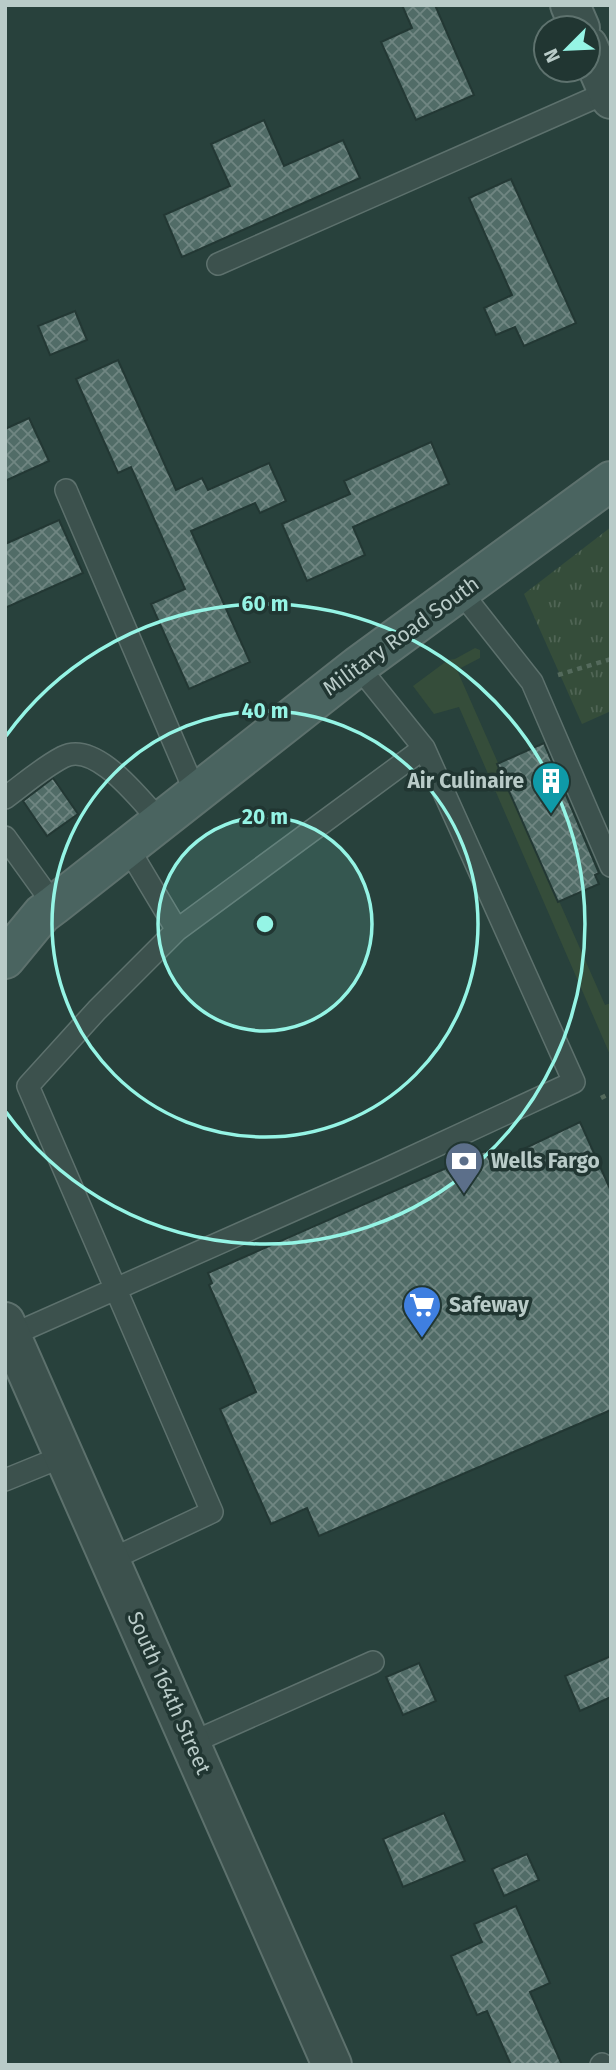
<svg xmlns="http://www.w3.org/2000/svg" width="616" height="2070" font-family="'Fira Sans',sans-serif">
<defs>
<pattern id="grass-tufts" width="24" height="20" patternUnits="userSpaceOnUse" patternTransform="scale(1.75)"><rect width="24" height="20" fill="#354d3a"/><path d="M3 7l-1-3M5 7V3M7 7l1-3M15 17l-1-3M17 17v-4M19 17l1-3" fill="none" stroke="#506555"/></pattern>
<pattern id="building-cross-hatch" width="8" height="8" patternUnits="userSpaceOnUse" patternTransform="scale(1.75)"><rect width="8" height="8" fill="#516c67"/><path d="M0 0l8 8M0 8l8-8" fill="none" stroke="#708682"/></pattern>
</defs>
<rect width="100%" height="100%" fill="#28413c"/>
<path fill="url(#grass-tufts)" d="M 611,527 L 611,711 L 582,724 L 524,594 Z"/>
<path fill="#354d3a" d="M 475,648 L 480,650 L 480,658 L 457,670 L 605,1005 L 611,1003 L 611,1057 L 459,707 L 434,714 L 413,686 L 448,660 L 455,659 Z"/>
<path fill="url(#building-cross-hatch)" stroke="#233834" stroke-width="2" d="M 402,5 L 435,5 L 474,95 L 416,120 L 381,42 L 412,28 Z
M 264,120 L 284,166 L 343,140 L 360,178 L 182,257 L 164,215 L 230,186 L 211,144 Z
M 511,179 L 576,323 L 524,346 L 515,327 L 496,335 L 484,308 L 512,295 L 469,198 Z
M 75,311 L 87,340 L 50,355 L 38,326 Z
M 118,360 L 176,490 L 202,478 L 208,490 L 269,463 L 286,501 L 260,513 L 255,503 L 191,531 L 250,662 L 189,689 L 151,604 L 185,589 L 131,467 L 118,473 L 76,379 Z
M 29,418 L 49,461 L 5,481 L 5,429 Z
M 431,442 L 449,484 L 353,527 L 365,555 L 307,581 L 282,524 L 350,494 L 344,481 Z
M 59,520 L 83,573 L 5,608 L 5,544 Z
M 544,743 L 599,873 L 595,875 L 599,884 L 558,902 L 497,764 Z
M 53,778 L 78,814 L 47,836 L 23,801 Z
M 580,1122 L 611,1191 L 611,1410 L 319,1536 L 307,1508 L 271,1524 L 220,1409 L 256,1392 L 209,1285 L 212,1283 L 208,1273 L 485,1151 L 492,1164 Z
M 611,1656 L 611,1697 L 580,1711 L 565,1676 Z
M 419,1663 L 436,1701 L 403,1715 L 386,1677 Z
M 444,1813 L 465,1861 L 403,1887 L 383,1839 Z
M 527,1854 L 539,1880 L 504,1896 L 492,1869 Z
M 516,1906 L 550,1983 L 530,1992 L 562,2065 L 511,2065 L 487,2011 L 477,2015 L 451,1956 L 482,1942 L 474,1924 Z"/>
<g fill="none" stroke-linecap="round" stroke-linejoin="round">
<defs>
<path id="service" d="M 218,264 L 608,92
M 66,490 L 196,794
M 461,592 L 532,682 L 611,866
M 5,798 C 24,784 42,768 63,757 C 96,740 140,800 160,821
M 5,837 L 54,905
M 128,848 L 177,930
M 5,1338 L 384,1170 L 574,1082 L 424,748 L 358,666
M 5,1480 L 64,1456
M 110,1560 L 212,1512 L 28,1086 L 97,1010 L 177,930 L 424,748
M 191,1743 L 373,1662
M 601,2065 L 602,2064"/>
<path id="minor" d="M 570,5 L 580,28
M 588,46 L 611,99
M 5,1322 L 332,2065"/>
<path id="secondary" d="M 5,959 L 42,914 L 54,905 L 358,666 L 611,481"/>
</defs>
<use href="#service" stroke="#5d716d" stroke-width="24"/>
<use href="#minor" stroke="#5d716d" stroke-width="42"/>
<use href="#secondary" stroke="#5d716d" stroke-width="42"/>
<path stroke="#546a5c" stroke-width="4.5" stroke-dasharray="5 5" stroke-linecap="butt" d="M 558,675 L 611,659
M 601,1098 L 611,1093"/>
<use href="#service" stroke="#3c514d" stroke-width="21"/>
<use href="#minor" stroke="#3c514d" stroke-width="38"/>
<use href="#secondary" stroke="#4a6460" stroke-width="38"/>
</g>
<circle cx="265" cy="924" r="107" fill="#95f4e5" fill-opacity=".12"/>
<g fill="none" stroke="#95f4e5" stroke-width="3.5">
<circle cx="265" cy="924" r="107"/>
<circle cx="265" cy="924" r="213"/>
<path d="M6 736A320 320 0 1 1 6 1112"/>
</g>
<defs>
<symbol id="building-pin" viewBox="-11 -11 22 30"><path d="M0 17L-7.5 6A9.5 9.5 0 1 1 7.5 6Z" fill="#0f9aa8" stroke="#213632"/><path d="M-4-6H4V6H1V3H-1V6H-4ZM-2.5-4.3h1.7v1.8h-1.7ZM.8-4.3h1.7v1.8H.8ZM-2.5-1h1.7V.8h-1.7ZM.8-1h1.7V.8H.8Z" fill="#fff"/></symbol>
<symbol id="bank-pin" viewBox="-11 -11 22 30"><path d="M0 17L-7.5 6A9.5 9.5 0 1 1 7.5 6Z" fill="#5c6f8a" stroke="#213632"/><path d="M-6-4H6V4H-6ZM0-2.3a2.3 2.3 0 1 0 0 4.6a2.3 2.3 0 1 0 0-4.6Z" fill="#fff"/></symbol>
<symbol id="supermarket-pin" viewBox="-11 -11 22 30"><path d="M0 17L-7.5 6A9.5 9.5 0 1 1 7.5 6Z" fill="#3f7fe0" stroke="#213632"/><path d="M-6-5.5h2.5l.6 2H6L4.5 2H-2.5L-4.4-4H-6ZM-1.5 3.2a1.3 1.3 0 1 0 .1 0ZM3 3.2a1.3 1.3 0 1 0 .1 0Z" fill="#fff"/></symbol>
</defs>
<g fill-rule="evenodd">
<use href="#building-pin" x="529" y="759" width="44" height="60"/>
<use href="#bank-pin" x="442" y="1139" width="44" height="60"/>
<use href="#supermarket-pin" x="400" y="1283" width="44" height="60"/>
</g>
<g text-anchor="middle" stroke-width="7" stroke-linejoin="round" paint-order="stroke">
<g font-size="21" fill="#b9cbc8" stroke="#213632">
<text transform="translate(401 636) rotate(-36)" y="7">Military Road South</text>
<text transform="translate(169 1693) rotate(66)" y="7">South 164th Street</text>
</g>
<g font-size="21" font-weight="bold" fill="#b9cbc8" stroke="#213632" text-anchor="start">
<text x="524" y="788" text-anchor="end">Air Culinaire</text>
<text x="491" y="1168">Wells Fargo</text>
<text x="449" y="1312">Safeway</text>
</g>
</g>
<circle cx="265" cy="924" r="10" fill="#95f4e5" stroke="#213632" stroke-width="3.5"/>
<g font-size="21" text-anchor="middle" font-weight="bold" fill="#95f4e5" stroke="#213632" stroke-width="7" stroke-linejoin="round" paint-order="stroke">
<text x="265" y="611">60 m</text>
<text x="265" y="718">40 m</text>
<text x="265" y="824">20 m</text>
</g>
<rect width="616" height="2070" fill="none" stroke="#b9cbc8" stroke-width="14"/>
<g transform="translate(567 49) rotate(246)"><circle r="33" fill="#213632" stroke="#5e726e" stroke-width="2"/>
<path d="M0-5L12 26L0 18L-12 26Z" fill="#95f4e5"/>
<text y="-10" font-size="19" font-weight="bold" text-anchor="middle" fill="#b9cbc8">N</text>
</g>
</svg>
